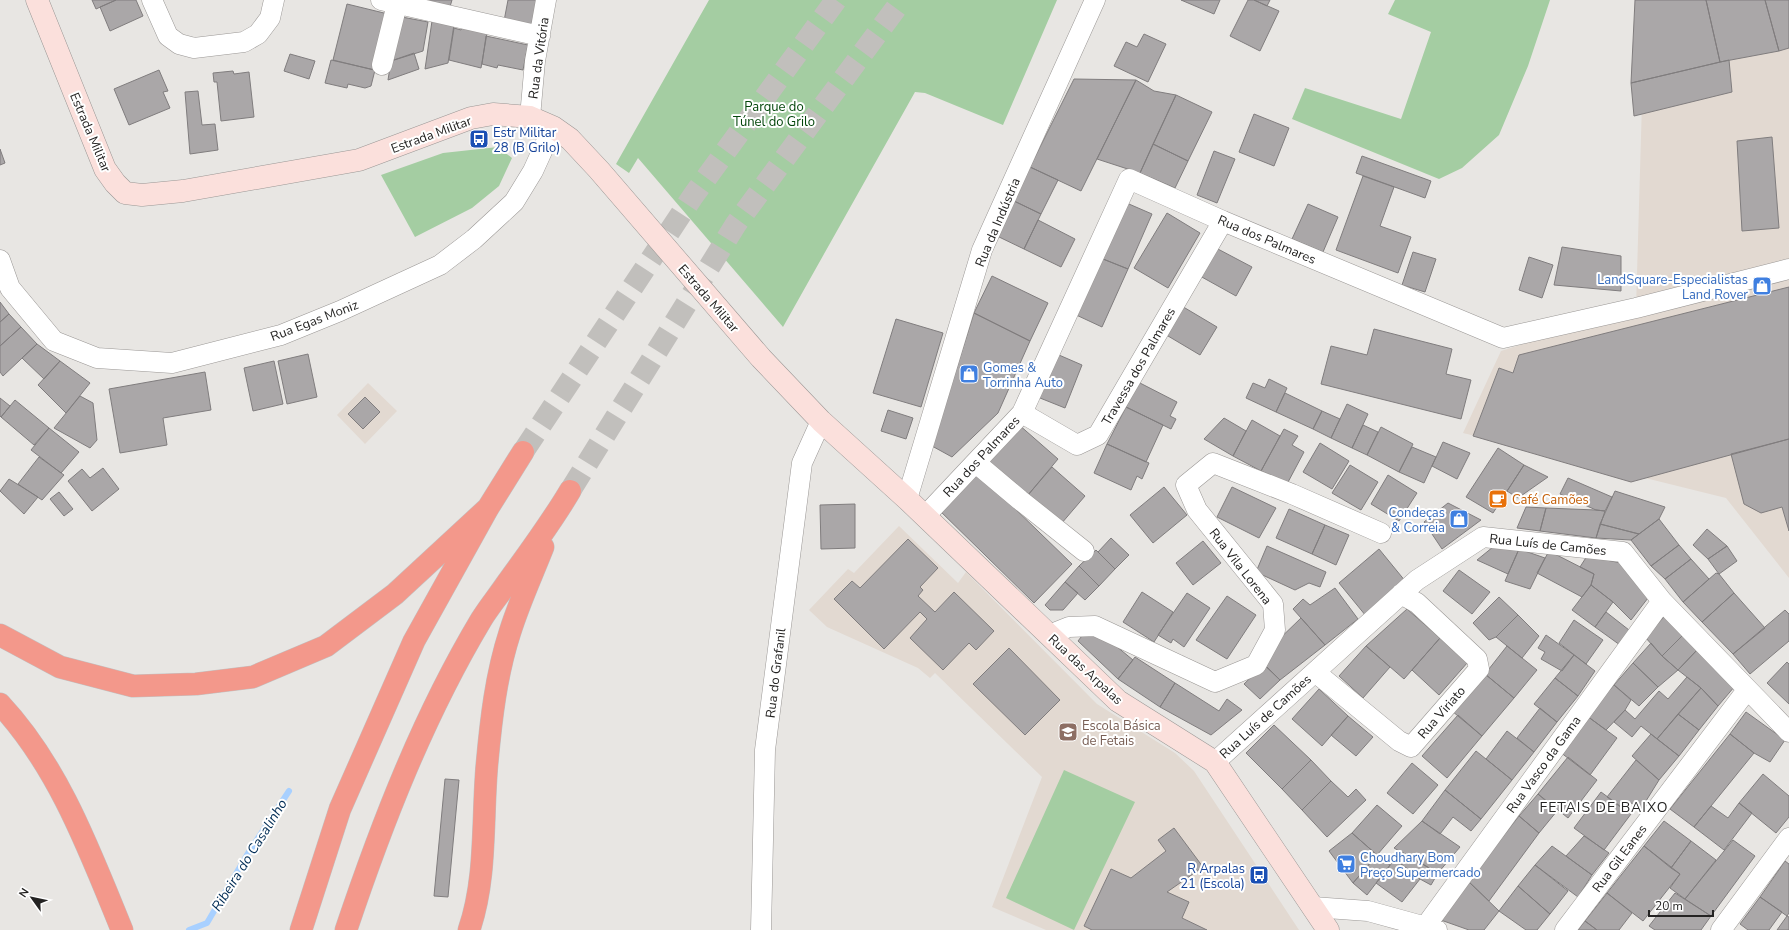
<svg xmlns="http://www.w3.org/2000/svg" width="1789" height="930" font-family="'Nunito Sans',sans-serif">
<rect width="100%" height="100%" fill="#e8e6e3"/>
<path fill="#e2d9d1" d="M 1645,0 L 1789,0 L 1789,578 L 1726,498 L 1463,433 L 1501,351 L 1636,308 Z
M 368,383 L 397,411 L 365,444 L 337,415 Z
M 899,526 L 958,583 L 966,572 L 1097,704 L 1175,753 L 1194,771 L 1299,930 L 1046,930 L 992,907 L 1042,777 L 935,673 L 930,678 L 918,668 L 827,627 L 809,610 L 848,569 L 854,573 Z"/>
<path fill="#a4cda2" d="M 709,0 L 1057,0 L 1003,125 L 925,93 L 915,92 L 783,327 L 638,158 L 629,173 L 616,164 Z
M 1395,0 L 1550,0 L 1528,66 L 1499,135 L 1462,168 L 1439,179 L 1292,119 L 1305,88 L 1401,119 L 1431,32 L 1388,14 Z
M 498,147 L 512,158 L 499,186 L 472,208 L 415,237 L 381,175 L 443,153 Z
M 1064,770 L 1135,802 L 1074,930 L 1006,898 Z"/>
<g fill="none" stroke-linecap="round" stroke-linejoin="round">
<path stroke="#a8d0ff" stroke-width="6" d="M 189,930 L 207,923 L 247,855 L 289,791"/>
</g>
<path fill="#aaa7a8" stroke="#807d7e" d="M 92,0 L 116,0 L 96,9 Z
M 116,0 L 136,0 L 143,16 L 110,31 L 100,7 Z
M 417,0 L 452,0 L 449,10 Z
M 508,0 L 537,0 L 531,27 L 504,21 Z
M 1181,0 L 1220,0 L 1214,14 Z
M 1248,0 L 1254,0 L 1279,11 L 1260,51 L 1230,36 Z
M 1254,0 L 1270,0 L 1267,6 Z
M 1635,0 L 1706,0 L 1720,62 L 1631,83 Z
M 1706,0 L 1765,0 L 1779,51 L 1720,62 Z
M 1765,0 L 1789,0 L 1789,48 L 1779,51 Z
M 347,4 L 388,14 L 374,70 L 333,60 Z
M 402,17 L 428,22 L 423,51 L 391,61 Z
M 432,21 L 454,25 L 448,63 L 425,69 Z
M 462,27 L 487,33 L 481,68 L 449,60 L 454,28 L 461,30 Z
M 1144,34 L 1166,44 L 1148,82 L 1114,66 L 1126,42 L 1137,47 Z
M 486,36 L 528,45 L 523,70 L 498,65 L 497,68 L 482,64 Z
M 414,53 L 419,69 L 388,80 L 391,61 Z
M 290,54 L 315,61 L 309,79 L 284,71 Z
M 331,60 L 375,70 L 371,86 L 365,88 L 348,84 L 347,88 L 325,83 Z
M 1729,60 L 1732,92 L 1634,116 L 1631,83 Z
M 159,70 L 168,91 L 163,92 L 170,108 L 129,125 L 114,89 Z
M 233,71 L 234,74 L 249,72 L 254,117 L 221,121 L 217,82 L 214,82 L 213,73 Z
M 1074,79 L 1136,80 L 1081,191 L 1030,167 Z
M 1136,80 L 1154,91 L 1176,95 L 1140,173 L 1097,159 Z
M 198,91 L 202,125 L 215,124 L 218,150 L 190,154 L 185,92 Z
M 1176,95 L 1212,112 L 1188,161 L 1153,144 Z
M 1254,114 L 1289,128 L 1274,166 L 1239,152 Z
M 1772,137 L 1779,228 L 1742,231 L 1737,141 Z
M 1153,144 L 1188,161 L 1175,188 L 1140,173 Z
M 0,149 L 5,163 L 0,165 Z
M 1214,151 L 1235,159 L 1217,203 L 1197,195 Z
M 1362,156 L 1431,181 L 1425,198 L 1356,173 Z
M 1030,167 L 1058,180 L 1041,214 L 1014,201 Z
M 1363,176 L 1394,187 L 1380,226 L 1411,237 L 1398,273 L 1336,250 Z
M 1014,201 L 1041,214 L 1024,249 L 997,236 Z
M 1122,201 L 1152,214 L 1128,269 L 1098,257 Z
M 1308,204 L 1338,217 L 1323,252 L 1292,239 Z
M 1167,213 L 1200,233 L 1168,288 L 1134,268 Z
M 1038,220 L 1075,239 L 1061,267 L 1024,249 Z
M 1562,247 L 1621,256 L 1621,291 L 1554,285 Z
M 1216,248 L 1252,267 L 1236,296 L 1200,276 Z
M 1413,252 L 1436,259 L 1425,292 L 1402,285 Z
M 1098,257 L 1128,269 L 1102,327 L 1072,313 Z
M 1529,257 L 1553,265 L 1542,298 L 1519,290 Z
M 992,276 L 1048,303 L 1030,341 L 974,313 Z
M 1789,287 L 1789,439 L 1631,482 L 1473,436 L 1499,368 L 1513,373 L 1519,355 Z
M 0,302 L 9,314 L 0,322 Z
M 1180,305 L 1217,327 L 1200,355 L 1163,333 Z
M 974,313 L 1030,341 L 998,413 L 952,457 L 932,446 Z
M 9,314 L 21,327 L 0,346 L 0,322 Z
M 896,319 L 943,333 L 921,407 L 873,393 Z
M 21,327 L 37,344 L 3,376 L 0,372 L 0,346 Z
M 1374,329 L 1452,349 L 1446,374 L 1471,380 L 1461,419 L 1321,384 L 1331,346 L 1367,355 Z
M 37,344 L 60,361 L 44,379 L 22,358 Z
M 1052,352 L 1082,365 L 1065,408 L 1035,396 Z
M 308,354 L 317,397 L 287,404 L 278,361 Z
M 60,361 L 90,383 L 66,413 L 38,385 Z
M 274,361 L 283,404 L 253,411 L 244,368 Z
M 205,372 L 211,410 L 163,418 L 167,445 L 120,453 L 109,389 Z
M 1269,379 L 1287,388 L 1276,412 L 1246,398 L 1253,383 L 1265,388 Z
M 1138,382 L 1177,402 L 1170,416 L 1176,419 L 1171,429 L 1126,407 Z
M 1285,393 L 1322,411 L 1313,429 L 1276,412 Z
M 80,396 L 93,403 L 97,440 L 90,448 L 54,428 Z
M 365,397 L 380,412 L 363,429 L 348,414 Z
M 0,398 L 10,406 L 1,417 L 0,416 Z
M 15,400 L 49,428 L 34,445 L 1,417 Z
M 1347,404 L 1368,414 L 1352,448 L 1331,438 Z
M 1126,407 L 1163,425 L 1146,462 L 1107,444 Z
M 888,410 L 913,418 L 906,439 L 881,431 Z
M 1322,411 L 1340,419 L 1331,438 L 1313,429 Z
M 1224,418 L 1246,431 L 1233,456 L 1204,439 Z
M 1252,420 L 1280,436 L 1261,471 L 1233,456 Z
M 1018,424 L 1058,459 L 1028,495 L 987,460 Z
M 1363,425 L 1378,432 L 1367,455 L 1352,448 Z
M 1381,427 L 1413,444 L 1399,472 L 1367,455 Z
M 49,428 L 79,452 L 61,473 L 31,450 Z
M 1284,429 L 1298,436 L 1292,445 L 1304,452 L 1287,484 L 1261,471 Z
M 1789,439 L 1789,531 L 1782,507 L 1761,513 L 1744,504 L 1731,454 Z
M 1443,442 L 1470,453 L 1457,479 L 1432,466 Z
M 1320,443 L 1349,461 L 1332,489 L 1303,472 Z
M 1107,444 L 1149,463 L 1142,479 L 1137,476 L 1131,490 L 1094,473 Z
M 1412,447 L 1436,457 L 1424,483 L 1399,472 Z
M 1498,448 L 1524,465 L 1493,513 L 1466,497 Z
M 39,457 L 64,475 L 42,500 L 18,484 Z
M 1350,465 L 1378,482 L 1361,510 L 1332,493 Z
M 1524,465 L 1548,477 L 1518,498 L 1507,491 Z
M 1052,467 L 1085,496 L 1061,524 L 1028,495 Z
M 103,468 L 119,489 L 92,511 L 68,481 L 82,469 L 90,478 Z
M 974,469 L 1072,564 L 1034,603 L 936,507 Z
M 1388,475 L 1417,493 L 1399,521 L 1371,504 Z
M 1568,478 L 1612,497 L 1605,511 L 1596,510 L 1560,494 Z
M 9,479 L 38,497 L 24,514 L 0,491 Z
M 1164,487 L 1187,515 L 1153,543 L 1130,515 Z
M 1232,487 L 1276,508 L 1259,538 L 1217,517 Z
M 1615,491 L 1665,507 L 1659,519 L 1639,534 L 1600,524 Z
M 59,492 L 73,509 L 64,516 L 50,499 Z
M 1448,503 L 1481,520 L 1442,549 L 1424,522 Z
M 855,504 L 855,548 L 821,549 L 820,505 Z
M 1526,507 L 1546,508 L 1540,531 L 1517,528 Z
M 1546,508 L 1596,510 L 1605,511 L 1596,538 L 1540,531 Z
M 1289,509 L 1325,525 L 1312,554 L 1276,538 Z
M 1659,519 L 1679,545 L 1651,566 L 1631,540 Z
M 1600,524 L 1639,534 L 1631,540 L 1596,538 Z
M 1325,525 L 1349,535 L 1336,565 L 1312,554 Z
M 1707,529 L 1727,546 L 1708,559 L 1693,545 Z
M 1111,538 L 1129,555 L 1115,569 L 1098,552 Z
M 908,539 L 938,568 L 920,587 L 923,590 L 918,596 L 935,612 L 954,592 L 994,631 L 976,650 L 969,643 L 943,670 L 910,638 L 927,619 L 920,612 L 884,649 L 834,599 L 852,581 L 860,588 Z
M 1203,541 L 1221,563 L 1193,585 L 1176,563 Z
M 1679,545 L 1691,559 L 1665,579 L 1651,566 Z
M 1267,546 L 1326,572 L 1320,587 L 1309,583 L 1295,590 L 1256,572 Z
M 1727,546 L 1737,561 L 1719,574 L 1708,559 Z
M 1493,547 L 1519,549 L 1508,574 L 1477,560 Z
M 1379,549 L 1406,582 L 1366,616 L 1339,583 Z
M 1519,549 L 1545,558 L 1530,589 L 1505,581 Z
M 1096,550 L 1115,569 L 1099,586 L 1079,566 Z
M 1549,551 L 1594,574 L 1591,585 L 1582,597 L 1537,573 Z
M 1587,556 L 1621,563 L 1648,598 L 1631,620 L 1613,602 L 1591,585 L 1594,574 L 1580,567 Z
M 1691,559 L 1709,579 L 1683,602 L 1665,579 Z
M 1079,566 L 1099,586 L 1085,600 L 1065,582 Z
M 1459,570 L 1490,592 L 1472,614 L 1443,591 Z
M 1716,573 L 1719,574 L 1734,593 L 1702,622 L 1683,602 Z
M 1065,582 L 1078,593 L 1063,610 L 1050,610 L 1045,605 Z
M 1591,585 L 1613,602 L 1595,627 L 1572,610 Z
M 1335,588 L 1358,619 L 1325,645 L 1293,609 L 1303,599 L 1310,605 Z
M 1142,592 L 1173,612 L 1154,642 L 1123,622 Z
M 1187,593 L 1210,608 L 1184,647 L 1173,639 L 1171,643 L 1158,635 Z
M 1734,593 L 1765,628 L 1733,654 L 1702,622 Z
M 1227,596 L 1256,615 L 1227,659 L 1196,640 Z
M 1499,597 L 1518,615 L 1496,637 L 1489,640 L 1473,623 Z
M 1407,609 L 1440,638 L 1404,679 L 1366,646 Z
M 1785,610 L 1789,614 L 1789,641 L 1750,674 L 1733,654 Z
M 1606,612 L 1629,630 L 1620,645 L 1595,627 Z
M 1518,615 L 1539,636 L 1522,658 L 1496,637 Z
M 1664,617 L 1683,635 L 1662,656 L 1645,637 Z
M 1301,618 L 1325,645 L 1280,680 L 1262,662 L 1270,648 Z
M 1574,620 L 1603,640 L 1586,664 L 1559,643 Z
M 1085,632 L 1116,646 L 1133,660 L 1118,679 L 1078,641 Z
M 1546,635 L 1574,655 L 1562,671 L 1541,659 L 1545,652 L 1538,648 Z
M 1683,635 L 1697,650 L 1678,670 L 1662,656 Z
M 1440,638 L 1468,662 L 1439,695 L 1412,670 Z
M 1651,643 L 1662,656 L 1678,670 L 1658,687 L 1633,663 Z
M 1366,646 L 1390,667 L 1363,698 L 1339,676 Z
M 1507,646 L 1537,670 L 1514,698 L 1485,674 Z
M 1009,648 L 1060,700 L 1025,735 L 973,684 Z
M 1697,650 L 1735,686 L 1718,706 L 1701,688 L 1678,670 Z
M 1574,655 L 1595,671 L 1578,696 L 1555,678 Z
M 1135,657 L 1175,683 L 1160,707 L 1118,679 Z
M 1787,662 L 1789,664 L 1789,704 L 1767,683 Z
M 1633,663 L 1658,687 L 1639,706 L 1614,685 Z
M 1264,665 L 1280,680 L 1260,699 L 1244,684 Z
M 1485,674 L 1514,698 L 1482,736 L 1452,711 Z
M 1687,677 L 1701,688 L 1657,739 L 1641,726 L 1632,737 L 1614,722 L 1625,710 L 1635,719 L 1659,691 L 1668,699 Z
M 1555,678 L 1578,696 L 1557,722 L 1534,704 Z
M 1175,683 L 1219,711 L 1227,699 L 1242,710 L 1211,735 L 1160,707 Z
M 1614,685 L 1631,700 L 1625,710 L 1606,730 L 1587,716 Z
M 1701,688 L 1718,706 L 1699,730 L 1678,714 Z
M 1319,689 L 1348,716 L 1322,746 L 1292,719 Z
M 1540,708 L 1557,722 L 1534,752 L 1517,738 Z
M 1746,712 L 1785,740 L 1770,762 L 1754,753 L 1730,734 Z
M 1678,714 L 1699,730 L 1679,756 L 1657,739 Z
M 1458,715 L 1482,736 L 1447,778 L 1422,756 Z
M 1348,716 L 1373,737 L 1356,756 L 1331,735 Z
M 1587,716 L 1617,738 L 1590,775 L 1560,752 Z
M 1274,725 L 1311,760 L 1282,789 L 1246,753 Z
M 1507,731 L 1534,752 L 1512,780 L 1486,759 Z
M 1651,734 L 1679,756 L 1659,780 L 1632,756 Z
M 1730,734 L 1754,753 L 1694,827 L 1670,809 Z
M 1476,751 L 1512,780 L 1481,819 L 1445,790 Z
M 1568,757 L 1597,780 L 1568,818 L 1538,794 Z
M 1311,760 L 1331,781 L 1302,810 L 1282,789 Z
M 1636,760 L 1659,780 L 1641,809 L 1628,801 L 1623,809 L 1607,797 Z
M 1412,763 L 1438,785 L 1413,814 L 1387,793 Z
M 1763,774 L 1789,796 L 1789,817 L 1776,833 L 1739,803 Z
M 445,779 L 459,780 L 448,897 L 434,896 Z
M 1331,781 L 1348,797 L 1356,789 L 1366,800 L 1327,837 L 1302,810 Z
M 1445,790 L 1481,819 L 1471,831 L 1453,817 L 1440,834 L 1422,821 Z
M 1601,792 L 1631,814 L 1604,850 L 1574,828 Z
M 1538,794 L 1557,811 L 1539,833 L 1519,816 Z
M 1739,803 L 1752,813 L 1724,850 L 1694,827 L 1711,806 L 1728,818 Z
M 1377,805 L 1402,826 L 1377,855 L 1352,833 Z
M 1519,816 L 1539,833 L 1489,901 L 1468,881 Z
M 1422,821 L 1460,847 L 1438,873 L 1394,848 Z
M 1664,821 L 1691,841 L 1671,868 L 1644,846 Z
M 1174,828 L 1203,867 L 1167,892 L 1189,902 L 1182,918 L 1207,930 L 1092,930 L 1084,926 L 1111,869 L 1131,878 L 1166,851 L 1158,840 Z
M 1352,833 L 1377,855 L 1353,883 L 1329,851 Z
M 1584,836 L 1609,853 L 1592,875 L 1566,856 Z
M 1733,840 L 1755,856 L 1711,916 L 1685,899 Z
M 1691,841 L 1716,860 L 1685,899 L 1670,888 L 1680,874 L 1671,868 Z
M 1552,846 L 1592,875 L 1578,897 L 1535,865 Z
M 1644,846 L 1680,874 L 1643,921 L 1607,893 Z
M 1402,852 L 1438,873 L 1431,885 L 1420,879 L 1395,859 Z
M 1377,855 L 1390,865 L 1367,895 L 1353,883 Z
M 1395,859 L 1420,879 L 1402,902 L 1376,883 Z
M 1785,861 L 1789,864 L 1789,913 L 1787,916 L 1760,897 Z
M 1535,865 L 1568,891 L 1550,914 L 1518,886 Z
M 1468,881 L 1499,911 L 1484,930 L 1469,930 L 1438,919 Z
M 1518,886 L 1550,914 L 1537,930 L 1526,930 L 1499,911 Z
M 1607,893 L 1632,913 L 1619,930 L 1597,930 L 1585,921 Z
M 1675,893 L 1711,916 L 1701,930 L 1655,930 L 1649,926 Z
M 1760,897 L 1782,912 L 1769,930 L 1748,930 L 1740,924 Z
M 1787,916 L 1789,917 L 1789,930 L 1777,930 Z
M 1585,921 L 1597,930 L 1578,930 Z"/>
<g fill="none" stroke-linecap="round" stroke-linejoin="round">
<path stroke="#c1bfbc" stroke-width="22" stroke-dasharray="22 11" stroke-linecap="butt" d="M 523,452 L 693,196 L 836,0
M 570,491 L 736,224 L 902,0"/>
<defs>
<path id="street" d="M 152,0 L 168,36 L 179,44 L 194,48 L 244,42 L 258,34 L 270,18 L 274,0
M 381,0 L 540,36
M 382,65 L 397,4
M 530,117 L 535,61 L 546,0
M 0,260 L 10,288 L 54,341 L 97,358 L 172,363 L 281,335 L 340,311 L 440,265 L 474,239 L 514,202 L 533,171 L 553,127
M 1022,413 L 1077,445 L 1098,435 L 1223,221
M 976,463 L 1020,500 L 1084,551
M 907,499 L 982,250 L 1095,0
M 925,516 L 1022,413 L 1129,179 L 1223,221 L 1503,338 L 1636,308 L 1789,269
M 1049,635 L 1069,627 L 1095,626 L 1215,682 L 1256,665 L 1275,630 L 1273,604 L 1197,510 L 1186,485 L 1213,463 L 1292,494 L 1381,533
M 1315,672 L 1399,741 L 1411,747 L 1479,669 L 1477,659 L 1417,603 L 1401,594
M 1215,762 L 1417,580 L 1483,537 L 1623,552 L 1662,601 L 1789,732
M 1313,907 L 1368,911 L 1437,930
M 1425,927 L 1662,601
M 761,930 L 765,750 L 802,463 L 821,421
M 1565,930 L 1747,690
M 1721,930 L 1789,838"/>
<path id="secondary" d="M 37,0 L 105,169 L 115,183 L 125,193 L 142,195 L 183,191 L 359,160 L 471,118 L 493,114 L 530,117 L 553,127 L 570,139 L 599,170 L 761,358 L 821,421 L 907,499 L 1118,701 L 1215,762 L 1328,930"/>
<path id="highway" d="M 0,635 L 60,667 L 133,686 L 196,684 L 253,677 L 326,646 L 395,594 L 488,508
M 0,704 C 59,767 90,852 122,930
M 301,930 L 340,809 L 414,641 L 488,508 L 523,452
M 346,930 C 382,823 423,717 481,620 C 489,607 499,595 507,583 C 529,553 551,523 570,491
M 469,930 C 487,878 482,819 487,764 C 491,720 496,675 510,632 C 519,603 532,575 543,547"/>
</defs>
<use href="#street" stroke="#9a9795" stroke-width="21"/>
<use href="#secondary" stroke="#9a9795" stroke-width="23"/>
<use href="#highway" stroke="#c2c1c1" stroke-width="23"/>
<use href="#street" stroke="#fff" stroke-width="20"/>
<use href="#secondary" stroke="#fbe0dc" stroke-width="22"/>
<use href="#highway" stroke="#f3988b" stroke-width="22"/>
</g>
<defs>
<symbol id="bus-square" viewBox="-11 -11 22 22"><rect x="-9" y="-9" width="18" height="18" rx="4" fill="#1a4fb4" stroke="#fff"/><path d="M-5-6H5V4H4V6H2V4H-2V6H-4V4H-5ZM-3.5-4V0h7V-4ZM-3.5 1.2v1.5H-2V1.2ZM2 1.2v1.5H3.5V1.2Z" fill="#fff"/></symbol>
<symbol id="shop-square" viewBox="-11 -11 22 22"><rect x="-9" y="-9" width="18" height="18" rx="4" fill="#3f7fe0" stroke="#fff"/><path d="M-5-2.5h2.3a2.7 3.5 0 0 1 5.4 0H5L5.5 6h-11ZM-1.5-2.5h3a1.5 2.3 0 0 0-3 0Z" fill="#fff"/></symbol>
<symbol id="cafe-square" viewBox="-11 -11 22 22"><rect x="-9" y="-9" width="18" height="18" rx="4" fill="#e8710a" stroke="#fff"/><path d="M-5.5-4.5H6V0H3Q3 3.5 0 3.5H-2.5Q-5.5 3.5-5.5 0ZM3-3.2v2h1.7v-2ZM-6 4.5H4V6H-6Z" fill="#fff"/></symbol>
<symbol id="school-square" viewBox="-11 -11 22 22"><rect x="-9" y="-9" width="18" height="18" rx="4" fill="#8d6e63" stroke="#fff"/><path d="M0-5L7-2L0 1L-7-2ZM-4 1L0 2.5L4 1V4Q0 6-4 4Z" fill="#fff"/></symbol>
<symbol id="supermarket-square" viewBox="-11 -11 22 22"><rect x="-9" y="-9" width="18" height="18" rx="4" fill="#3f7fe0" stroke="#fff"/><path d="M-6-5.5h2.5l.6 2H6L4.5 2H-2.5L-4.4-4H-6ZM-1.5 3.2a1.3 1.3 0 1 0 .1 0ZM3 3.2a1.3 1.3 0 1 0 .1 0Z" fill="#fff"/></symbol>
</defs>
<g fill-rule="evenodd">
<use href="#bus-square" x="468" y="128" width="22" height="22"/>
<use href="#shop-square" x="1751" y="275" width="22" height="22"/>
<use href="#shop-square" x="958" y="363" width="22" height="22"/>
<use href="#cafe-square" x="1487" y="488" width="22" height="22"/>
<use href="#shop-square" x="1448" y="508" width="22" height="22"/>
<use href="#school-square" x="1057" y="721" width="22" height="22"/>
<use href="#supermarket-square" x="1335" y="853" width="22" height="22"/>
<use href="#bus-square" x="1248" y="864" width="22" height="22"/>
</g>
<g text-anchor="middle" stroke-width="4" stroke-linejoin="round" paint-order="stroke">
<g font-size="13" fill="#242322" stroke="#fff">
<text transform="translate(538 58) rotate(-82)" y="5">Rua da Vitória</text>
<text transform="translate(91 132) rotate(67)" y="5">Estrada Militar</text>
<text transform="translate(431 134) rotate(-20)" y="5">Estrada Militar</text>
<text transform="translate(997 222) rotate(-67)" y="5">Rua da Indústria</text>
<text transform="translate(1267 239) rotate(23)" y="5">Rua dos Palmares</text>
<text transform="translate(709 298) rotate(49)" y="5">Estrada Militar</text>
<text transform="translate(314 320) rotate(-21)" y="5">Rua Egas Moniz</text>
<text transform="translate(1138 366) rotate(-60)" y="5">Travessa dos Palmares</text>
<text transform="translate(981 456) rotate(-47)" y="5">Rua dos Palmares</text>
<text transform="translate(1548 544) rotate(6)" y="5">Rua Luís de Camões</text>
<text transform="translate(1241 566) rotate(52)" y="5">Rua Vila Lorena</text>
<text transform="translate(1086 669) rotate(43)" y="5">Rua das Arpalas</text>
<text transform="translate(775 673) rotate(-83)" y="5">Rua do Grafanil</text>
<text transform="translate(1441 712) rotate(-49)" y="5">Rua Viriato</text>
<text transform="translate(1265 716) rotate(-42)" y="5">Rua Luís de Camões</text>
<text transform="translate(1543 764) rotate(-54)" y="5">Rua Vasco da Gama</text>
<text transform="translate(1619 858) rotate(-53)" y="5">Rua Gil Eanes</text>
</g>
<g font-size="13" fill="#03460a" stroke="#fff">
<text x="774" y="111">Parque do<tspan x="774" dy="15">Túnel do Grilo</tspan></text>
</g>
<g font-size="13" fill="#164399" stroke="#fff" text-anchor="start">
<text x="493" y="137">Estr Militar<tspan x="493" dy="15">28 (B Grilo)</tspan></text>
<text x="1245" y="873" text-anchor="end">R Arpalas<tspan x="1245" dy="15">21 (Escola)</tspan></text>
</g>
<g font-size="13" fill="#366cbe" stroke="#fff" text-anchor="end">
<text x="1748" y="284">LandSquare-Especialistas<tspan x="1748" dy="15">Land Rover</tspan></text>
<text x="983" y="372" text-anchor="start">Gomes &amp;<tspan x="983" dy="15">Torrinha Auto</tspan></text>
<text x="1445" y="517">Condeças<tspan x="1445" dy="15">&amp; Correia</tspan></text>
<text x="1360" y="862" text-anchor="start">Choudhary Bom<tspan x="1360" dy="15">Preço Supermercado</tspan></text>
</g>
<g font-size="13" fill="#c56008" stroke="#fff" text-anchor="start">
<text x="1512" y="504">Café Camões</text>
</g>
<g font-size="13" fill="#785e54" stroke="#fff" text-anchor="start">
<text x="1082" y="730">Escola Básica<tspan x="1082" dy="15">de Fetais</tspan></text>
</g>
<g font-size="14" letter-spacing="1" fill="#242322" stroke="#fff">
<text x="1604" y="812">FETAIS DE BAIXO</text>
</g>
<g font-size="14" font-style="italic" fill="#012c55" stroke="#fff">
<text transform="translate(249 855) rotate(-58)" y="5">Ribeira do Casalinho</text>
</g>
</g>
<g transform="translate(32 898) rotate(303)" stroke="#ffffff" stroke-width="3" paint-order="stroke">
<path d="M0-3L7 15L0 10L-7 15Z" fill="#242322"/>
<text y="-6" font-size="11" font-weight="bold" text-anchor="middle" fill="#242322">N</text>
</g>
<path d="M1649 910v6h64v-6" fill="none" stroke="#242322" stroke-width="2"/>
<text x="1655" y="910" font-size="12" fill="#242322" stroke="#ffffff" stroke-width="3" paint-order="stroke">20 m</text>
</svg>
